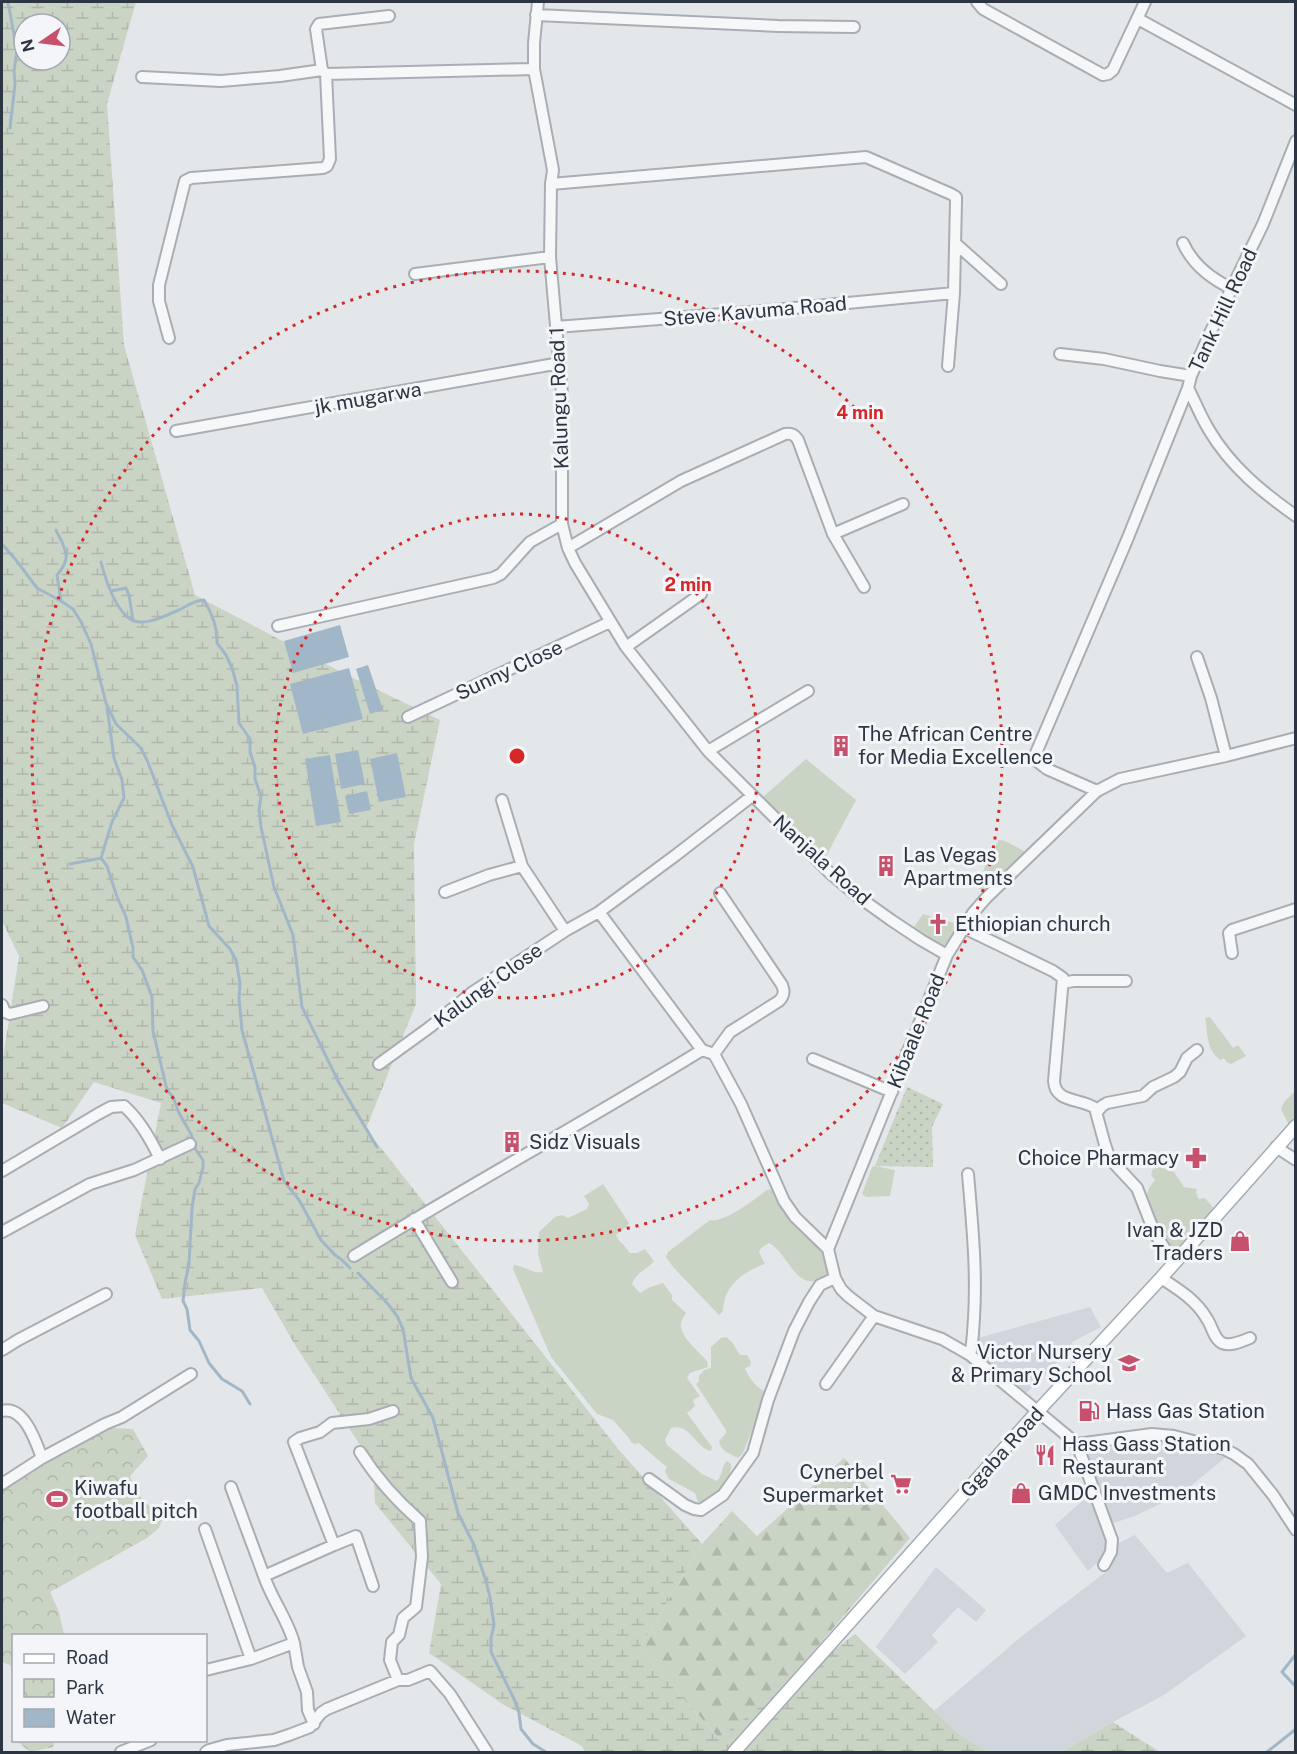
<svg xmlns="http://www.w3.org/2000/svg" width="1297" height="1754" font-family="'Public Sans',sans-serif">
<defs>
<pattern id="forest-firs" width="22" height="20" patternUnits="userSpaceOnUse" patternTransform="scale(1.5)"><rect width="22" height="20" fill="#cad4c5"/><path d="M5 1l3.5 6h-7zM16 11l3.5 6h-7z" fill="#aeb7aa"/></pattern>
<pattern id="wetland-marsh" width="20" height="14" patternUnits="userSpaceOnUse" patternTransform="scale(1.5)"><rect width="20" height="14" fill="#cad4c5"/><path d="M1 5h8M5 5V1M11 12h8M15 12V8" fill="none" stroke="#aeb7aa"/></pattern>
<pattern id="park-crowns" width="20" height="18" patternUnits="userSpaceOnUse" patternTransform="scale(1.5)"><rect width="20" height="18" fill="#cad4c5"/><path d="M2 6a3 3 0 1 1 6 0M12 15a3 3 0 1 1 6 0" fill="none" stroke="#aeb7aa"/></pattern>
<pattern id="garden-dots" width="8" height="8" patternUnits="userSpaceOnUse" patternTransform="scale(1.5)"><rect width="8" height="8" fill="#cad4c5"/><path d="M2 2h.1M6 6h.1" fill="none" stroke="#aeb7aa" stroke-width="1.8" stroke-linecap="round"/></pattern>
</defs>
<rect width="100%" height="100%" fill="#e3e7ea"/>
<path fill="#d1d6dc" d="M 1090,1307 L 1101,1327 L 1072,1342 L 1073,1347 L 1022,1397 L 976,1349 L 978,1338 Z
M 1172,1441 L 1226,1457 L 1181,1494 L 1135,1516 L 1110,1524 L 1082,1451 L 1131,1444 Z
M 1091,1493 L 1107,1531 L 1105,1556 L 1088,1571 L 1055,1525 Z
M 1135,1535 L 1167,1573 L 1188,1563 L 1246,1636 L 1164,1695 L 1113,1722 L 1062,1752 L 989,1752 L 958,1734 L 934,1711 L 1022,1636 L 1111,1568 L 1117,1544 Z
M 936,1567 L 986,1610 L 976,1622 L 958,1607 L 932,1635 L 938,1642 L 905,1674 L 876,1647 Z"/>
<path fill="#cad4c5" d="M 806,759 L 856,800 L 825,858 L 762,798 Z
M 999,840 L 1005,841 L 1024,851 L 1024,857 L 985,892 L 979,889 C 981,870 990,856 999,840 Z
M 923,914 L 930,916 L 940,924 C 948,920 955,921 961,928 L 947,950 L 912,930 Z
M 1210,1017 L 1233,1048 L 1238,1045 L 1246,1056 L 1231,1064 L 1227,1062 L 1224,1058 L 1221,1060 C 1206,1051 1208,1033 1205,1018 Z
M 1295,1091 L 1295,1122 L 1291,1125 L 1288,1123 L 1281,1109 L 1284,1102 Z
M 875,1166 L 895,1170 L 890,1196 L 866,1197 L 862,1194 L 872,1167 Z
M 1160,1167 L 1174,1172 L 1184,1187 L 1197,1189 L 1196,1193 L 1199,1199 L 1205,1198 L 1216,1211 L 1176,1256 C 1165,1248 1145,1211 1147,1197 C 1147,1190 1151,1185 1155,1180 L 1151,1175 L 1153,1169 Z
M 603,1184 L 629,1223 L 627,1226 L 616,1235 L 620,1242 L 622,1243 L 630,1253 L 637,1253 L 645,1249 L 654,1261 C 646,1271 638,1270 632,1284 L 640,1293 L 648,1288 L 663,1283 L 672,1295 L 672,1300 L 686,1313 C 683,1318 680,1322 681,1328 C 684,1340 699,1352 707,1361 L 708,1367 L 690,1373 L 687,1378 L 700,1396 L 693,1400 L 695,1406 L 687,1413 L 712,1447 L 711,1451 C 695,1448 691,1423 671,1428 L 665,1440 L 667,1445 L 702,1474 L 717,1481 C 723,1475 721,1466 727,1461 L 731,1464 C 731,1484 718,1494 702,1503 L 698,1502 L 695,1493 L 669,1479 L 665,1471 L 667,1467 L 657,1459 L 639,1443 L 634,1444 L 631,1442 L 629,1438 L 613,1420 L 597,1414 L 551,1357 L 513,1269 L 514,1265 C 525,1266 533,1274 543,1272 L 538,1254 L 539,1232 L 555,1217 L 562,1215 L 568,1218 L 587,1209 L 589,1204 L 584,1196 Z
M 771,1189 C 777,1197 782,1205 788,1212 C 804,1230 827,1248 827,1274 C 798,1299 789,1253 769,1243 L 761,1248 L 759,1252 L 765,1264 C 742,1272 724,1286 723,1311 L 719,1315 L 673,1267 L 666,1257 L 668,1252 L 710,1220 C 725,1223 754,1199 767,1190 Z
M 726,1337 L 732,1342 L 740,1355 L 747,1355 L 751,1362 L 750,1366 L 745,1368 C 748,1377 758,1390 767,1392 L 743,1453 L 738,1458 C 729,1453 721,1452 719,1441 L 726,1433 L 726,1430 L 696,1384 L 699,1381 L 699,1376 L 704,1370 L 711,1368 L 711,1347 L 721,1338 Z"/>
<path fill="url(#forest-firs)" d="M 844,1458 L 910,1538 L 766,1707 L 719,1738 L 639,1649 L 702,1544 L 732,1511 L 757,1536 Z"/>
<path fill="url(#wetland-marsh)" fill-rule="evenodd" d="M 2,2 L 136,2 L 107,104 L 124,345 L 195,595 L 347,675 L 440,720 L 414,844 L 416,1004 L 366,1129 L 619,1450 L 702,1544 L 639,1649 L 719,1738 L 855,1634 L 958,1734 L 989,1752 L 585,1752 L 582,1746 L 504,1705 L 429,1653 L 441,1584 L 375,1503 L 373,1465 L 295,1345 L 262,1288 L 162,1299 L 135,1235 L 161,1103 L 94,1082 L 62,1128 L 2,1103 L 2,1064 L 19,956 L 2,921 ZM 24,24 L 60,24 L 60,60 L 24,60 Z
M 1113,1722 L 1160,1752 L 1062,1752 Z"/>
<path fill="url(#park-crowns)" d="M 114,1428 L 133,1429 L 148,1456 L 130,1476 L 136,1492 L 162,1520 L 159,1528 L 147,1538 L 50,1592 L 59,1612 L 64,1635 L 14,1636 L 13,1680 L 10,1665 L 2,1662 L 2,1488 L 95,1429 Z
M 17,1741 L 55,1741 L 53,1747 L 30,1752 Z"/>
<path fill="url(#garden-dots)" d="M 907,1087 L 943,1104 L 932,1127 L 933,1167 L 875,1166 Z"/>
<path fill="#a1b7c8" d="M 340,625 L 349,657 L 293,673 L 284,641 Z
M 368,665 L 383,710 L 370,714 L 356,669 Z
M 349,668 L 363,719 L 303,734 L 290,684 Z
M 358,750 L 365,784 L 341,789 L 335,754 Z
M 397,753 L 406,797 L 379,802 L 370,759 Z
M 330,755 L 341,822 L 316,826 L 305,759 Z
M 367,791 L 371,810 L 349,814 L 345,796 Z"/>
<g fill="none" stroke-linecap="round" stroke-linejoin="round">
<path stroke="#a1b7c8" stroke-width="3" d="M 8,2 L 17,51 L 14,71 L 15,84 L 10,128
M 56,530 C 65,549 73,557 57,575 L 61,601 L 73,609 L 81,622 L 91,644 L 106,703 L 116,724 L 140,747 L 147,760 L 172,825 L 193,867 L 209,926 L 230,949 L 236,960 L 240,983 L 239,999 L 242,1030 L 284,1181 L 299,1200 L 321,1240 L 335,1255 L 342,1260 L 350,1268
M 2,544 L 16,560 L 37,588 L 61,601
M 101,562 C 105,578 118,621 139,622 C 152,623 166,615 179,610 C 187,606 195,600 204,600 C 211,612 218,628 217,643 L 226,655 L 232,668 L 237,686 L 239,723 L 250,739 L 250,752 L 255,767 L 255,779 L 261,796 L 259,810 L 261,827 L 274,887 L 293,935 L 302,1007 L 339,1083 L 377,1147
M 111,591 L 126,588 L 129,595 L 133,620
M 101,858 L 107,866 L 117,897 L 126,917 L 133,948 L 133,957 L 142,970 L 152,997 L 153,1031 L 167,1090 L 173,1097 L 179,1113 L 191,1134 L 196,1150 L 203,1160 L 203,1167 L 199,1183 L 195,1189 L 192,1208 L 189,1264 L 185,1283 L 183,1301 L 187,1309 L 190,1330 L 199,1341 L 209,1363 L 222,1379 L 242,1391 L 250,1404
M 101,858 L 112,822 L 124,798 L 122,780 L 114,758 L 107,707
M 70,864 L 101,858
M 358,1273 L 388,1304 L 397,1316 L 403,1329 L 411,1378 L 433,1418 L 458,1513 L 474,1545 L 486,1581 L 490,1597 L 494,1625 L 491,1638 L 491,1652 L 515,1701 L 519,1713 L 521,1729 L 533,1744 L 546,1752
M 1296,1654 L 1282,1672 L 1296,1687
M 1267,1752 L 1296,1729"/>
<defs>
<path id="minor" d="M 538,2 L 534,43 L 534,69 L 553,170 L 551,184 L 550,257 L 562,394 L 562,524 L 568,548 L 575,563 L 626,647 L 708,751 L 831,874 L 856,895 L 891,920 L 921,940 L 947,955
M 977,2 L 983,9 L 1103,75 L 1108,74 L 1113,70 L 1145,2
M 536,15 L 778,26 L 854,27
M 1138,19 L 1296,105
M 322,70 L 316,29 L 319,24 L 389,16
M 142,77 L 221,81 L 280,76 L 322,70 L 326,74
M 551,184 L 866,157 L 951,194 L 956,197 L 956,201 L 954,293 L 948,366
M 955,243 L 1001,284
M 1183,243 C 1193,265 1211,279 1233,289
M 415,274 L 550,257
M 556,327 L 762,311 L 954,293
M 169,338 L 159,301 L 159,285 L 185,181 L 191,178 L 323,168 L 327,166 L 330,159 L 326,74 L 534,69
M 1060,354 L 1104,359 L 1160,371 L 1191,376
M 1188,388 C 1195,402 1201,417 1209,430 C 1231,467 1262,492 1296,516
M 176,431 L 560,363
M 833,534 L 903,504
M 568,548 L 681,481 L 785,434 C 791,433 794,434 798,440 L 833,534 L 864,587
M 278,626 L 493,578 L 501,574 L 530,542 L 562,524
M 626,647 L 701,594
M 1197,657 L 1211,698 L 1226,756
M 408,717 L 610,622
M 1296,738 L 1226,756 L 1120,779 L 1097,791 L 986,898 L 973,913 L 947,955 L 828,1249 L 835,1278 L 841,1289 L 848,1296 L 874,1316 L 942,1339 L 970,1355 L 1077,1444 L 1152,1434 L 1174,1436 L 1224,1449 L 1234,1454 L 1248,1464 L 1273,1495 L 1296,1530
M 708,751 L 808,691
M 1097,791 L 1047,769 L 1038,762 L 1036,753 L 1127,540 L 1188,388 L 1191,376 L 1210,333 L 1263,224 L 1296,141
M 502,800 L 522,866 L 565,931
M 445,892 L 489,875 L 522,866
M 599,912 L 702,1050 L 714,1054 L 741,1104 L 784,1201 L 795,1217 L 828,1249
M 964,928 L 1053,971 L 1063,978 L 1054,1081 C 1055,1103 1080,1098 1095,1108 L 1105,1145 L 1110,1159 L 1137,1188 L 1155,1234 L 1174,1262
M 1232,953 L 1229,933 L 1232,930 L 1296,909
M 1063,983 L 1073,981 L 1126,981
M 2,1005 L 5,1012 L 10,1014 L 43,1006
M 714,1054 L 730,1032 L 779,1001 C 784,996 785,992 782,985 L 720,893
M 813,1059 L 892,1092
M 379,1064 L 430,1027 L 473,992 L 565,931 L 599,912 L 676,855 L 752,796
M 1097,1112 L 1102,1106 L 1107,1103 L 1143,1096 L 1153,1087 L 1174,1077 L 1180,1072 L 1187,1058 L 1197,1050
M 1276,1147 L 1296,1160
M 2,1171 L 98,1114 L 111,1107 L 124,1106 C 140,1120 151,1140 160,1159
M 968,1174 C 972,1222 977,1270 974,1318 C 973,1331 973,1343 970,1355
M 414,1219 L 452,1282
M 2,1232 L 90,1184 L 134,1170 L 190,1144
M 354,1256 C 469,1185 587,1121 702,1050
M 1161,1278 C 1178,1289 1196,1300 1207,1319 C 1212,1326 1214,1339 1222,1343 C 1231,1347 1242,1341 1250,1338
M 2,1350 L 18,1340 L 106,1294
M 826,1384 L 874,1316
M 2,1411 C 24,1405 36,1442 42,1458
M 1077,1444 L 1112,1540 L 1111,1552 L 1104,1565
M 360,1452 C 377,1479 397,1501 420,1521 L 422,1557 L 416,1607 L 403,1618 L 399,1635 L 392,1642 L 390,1660 L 398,1680
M 649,1479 L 685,1505 L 694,1509 L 701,1510 L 723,1495 L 753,1453 L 768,1400 L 794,1331 L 809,1302 L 820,1285 L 835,1278
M 2,1484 L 42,1458 L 105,1424 L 122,1417 L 191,1374
M 231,1487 L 264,1576
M 205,1529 L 251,1659
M 334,1545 L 294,1442 L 300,1438 L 320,1432 L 332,1423 L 369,1419 L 393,1411
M 294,1643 L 298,1667 L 307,1692 L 308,1710 L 314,1724
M 206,1670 L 251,1659 L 294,1643 C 288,1620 272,1600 264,1576 L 334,1545 L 356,1536 L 373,1586
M 121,1752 L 151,1740
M 206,1752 L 209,1750 L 227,1745 L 274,1740 L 289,1735 L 310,1727 L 321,1713 L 327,1709 L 398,1680 L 408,1680 L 430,1671 L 450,1694 L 487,1752"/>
<path id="major" d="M 734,1752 L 1037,1412 L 1161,1278 L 1296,1126"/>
</defs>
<use href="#minor" stroke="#a8aeb4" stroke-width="14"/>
<use href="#major" stroke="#a3acb5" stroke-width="15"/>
<use href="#minor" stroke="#f6f7f9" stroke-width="10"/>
<use href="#major" stroke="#fff" stroke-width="12"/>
</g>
<g fill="none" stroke="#d62828" stroke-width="3" stroke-dasharray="3 6">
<circle cx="517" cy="756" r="242"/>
<circle cx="517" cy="756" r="485"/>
</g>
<defs>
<symbol id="building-bare" viewBox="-9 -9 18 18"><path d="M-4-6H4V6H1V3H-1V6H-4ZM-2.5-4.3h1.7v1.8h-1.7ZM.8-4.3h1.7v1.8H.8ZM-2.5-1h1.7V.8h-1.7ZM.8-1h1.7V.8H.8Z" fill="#c7516c" stroke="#f3f5f8" stroke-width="2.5" paint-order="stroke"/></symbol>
<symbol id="church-bare" viewBox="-9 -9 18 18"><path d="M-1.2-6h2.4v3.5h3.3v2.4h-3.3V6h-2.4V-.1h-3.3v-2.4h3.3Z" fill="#c7516c" stroke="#f3f5f8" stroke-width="2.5" paint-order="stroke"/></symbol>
<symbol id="pharmacy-bare" viewBox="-9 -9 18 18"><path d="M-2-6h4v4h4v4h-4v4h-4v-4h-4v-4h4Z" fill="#c7516c" stroke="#f3f5f8" stroke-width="2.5" paint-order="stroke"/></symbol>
<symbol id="shop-bare" viewBox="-9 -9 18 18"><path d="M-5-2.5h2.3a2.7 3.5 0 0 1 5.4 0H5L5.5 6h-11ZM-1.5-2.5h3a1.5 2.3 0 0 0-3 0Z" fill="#c7516c" stroke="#f3f5f8" stroke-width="2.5" paint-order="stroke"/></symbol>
<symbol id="school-bare" viewBox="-9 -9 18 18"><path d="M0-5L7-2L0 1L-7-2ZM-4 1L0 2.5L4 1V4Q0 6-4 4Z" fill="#c7516c" stroke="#f3f5f8" stroke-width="2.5" paint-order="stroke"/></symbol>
<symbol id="fuel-bare" viewBox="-9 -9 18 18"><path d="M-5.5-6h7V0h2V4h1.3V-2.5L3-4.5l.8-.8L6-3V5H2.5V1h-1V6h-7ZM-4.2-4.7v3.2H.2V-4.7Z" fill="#c7516c" stroke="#f3f5f8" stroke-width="2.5" paint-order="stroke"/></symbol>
<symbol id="restaurant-bare" viewBox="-9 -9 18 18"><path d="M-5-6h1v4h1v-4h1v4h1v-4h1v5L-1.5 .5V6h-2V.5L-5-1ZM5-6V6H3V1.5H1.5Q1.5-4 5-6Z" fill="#c7516c" stroke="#f3f5f8" stroke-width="2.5" paint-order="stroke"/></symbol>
<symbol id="supermarket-bare" viewBox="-9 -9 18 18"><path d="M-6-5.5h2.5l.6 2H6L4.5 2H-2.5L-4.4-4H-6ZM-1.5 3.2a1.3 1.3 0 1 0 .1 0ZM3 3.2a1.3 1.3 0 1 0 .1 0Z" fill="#c7516c" stroke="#f3f5f8" stroke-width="2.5" paint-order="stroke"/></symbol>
<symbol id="stadium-bare" viewBox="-9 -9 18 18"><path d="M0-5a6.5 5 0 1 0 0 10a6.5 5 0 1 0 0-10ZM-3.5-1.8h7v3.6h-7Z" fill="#c7516c" stroke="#f3f5f8" stroke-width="2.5" paint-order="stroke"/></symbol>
</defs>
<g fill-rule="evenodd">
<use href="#building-bare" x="826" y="731" width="30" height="30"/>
<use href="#building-bare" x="871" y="851" width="30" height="30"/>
<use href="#church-bare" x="923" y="909" width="30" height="30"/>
<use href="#building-bare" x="497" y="1127" width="30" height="30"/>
<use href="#pharmacy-bare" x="1181" y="1143" width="30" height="30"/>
<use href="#shop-bare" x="1225" y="1226" width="30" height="30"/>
<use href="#school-bare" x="1114" y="1348" width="30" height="30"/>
<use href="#fuel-bare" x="1074" y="1396" width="30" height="30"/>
<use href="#restaurant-bare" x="1030" y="1440" width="30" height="30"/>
<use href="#supermarket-bare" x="886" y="1469" width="30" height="30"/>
<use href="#shop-bare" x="1006" y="1478" width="30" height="30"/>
<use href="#stadium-bare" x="42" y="1484" width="30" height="30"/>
</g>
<g text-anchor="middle" stroke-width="6" stroke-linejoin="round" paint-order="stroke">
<g font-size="20" fill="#2c3642" stroke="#f3f5f8">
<text transform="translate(1223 310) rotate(-65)" y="7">Tank Hill Road</text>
<text transform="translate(755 311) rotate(-5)" y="7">Steve Kavuma Road</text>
<text transform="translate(368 398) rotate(-10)" y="7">jk mugarwa</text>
<text transform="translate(559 398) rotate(-92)" y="7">Kalungu Road 1</text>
<text transform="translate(509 670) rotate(-25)" y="7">Sunny Close</text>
<text transform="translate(822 860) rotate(42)" y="7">Nanjala Road</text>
<text transform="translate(488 985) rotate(-36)" y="7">Kalungi Close</text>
<text transform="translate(916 1031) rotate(-68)" y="7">Kibaale Road</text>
<text transform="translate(1002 1452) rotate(-48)" y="7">Ggaba Road</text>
</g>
<g font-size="20" fill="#2c3642" stroke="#f3f5f8" text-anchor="start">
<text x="858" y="741">The African Centre<tspan x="858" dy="23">for Media Excellence</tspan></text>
<text x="903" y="862">Las Vegas<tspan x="903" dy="23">Apartments</tspan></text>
<text x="955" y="931">Ethiopian church</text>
<text x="529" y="1149">Sidz Visuals</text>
<text x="1179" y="1165" text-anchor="end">Choice Pharmacy</text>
<text x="1223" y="1237" text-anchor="end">Ivan &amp; JZD<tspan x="1223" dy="23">Traders</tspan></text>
<text x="1112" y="1359" text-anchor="end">Victor Nursery<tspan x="1112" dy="23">&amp; Primary School</tspan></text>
<text x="1106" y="1418">Hass Gas Station</text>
<text x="1062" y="1451">Hass Gass Station<tspan x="1062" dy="23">Restaurant</tspan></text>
<text x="884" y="1479" text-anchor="end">Cynerbel<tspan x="884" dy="23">Supermarket</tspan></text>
<text x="74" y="1495">Kiwafu<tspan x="74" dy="23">football pitch</tspan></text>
<text x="1038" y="1500">GMDC Investments</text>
</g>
</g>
<circle cx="517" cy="756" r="9" fill="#d62828" stroke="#f3f5f8" stroke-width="3"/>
<g font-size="18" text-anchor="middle" font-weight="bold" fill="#d62828" stroke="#f3f5f8" stroke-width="6" stroke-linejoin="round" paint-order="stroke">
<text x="860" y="419">4 min</text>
<text x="688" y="591">2 min</text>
</g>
<rect width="1297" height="1754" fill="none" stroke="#2c3642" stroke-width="6"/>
<rect x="12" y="1634" width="195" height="108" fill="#f3f5f8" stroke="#a3a9af" stroke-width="1.5"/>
<rect x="24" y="1654" width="30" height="9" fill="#ffffff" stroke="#a3a9af" stroke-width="1.5"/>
<text x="66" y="1664" font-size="18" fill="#2c3642">Road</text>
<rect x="24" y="1679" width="30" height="18" fill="url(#park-crowns)" stroke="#a3a9af" stroke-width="1.5"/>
<text x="66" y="1694" font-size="18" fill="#2c3642">Park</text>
<rect x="24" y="1709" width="30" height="18" fill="#a1b7c8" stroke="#a3a9af" stroke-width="1.5"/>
<text x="66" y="1724" font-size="18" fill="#2c3642">Water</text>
<g transform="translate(42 42) rotate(256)"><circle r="28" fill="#f3f5f8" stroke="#a3a9af" stroke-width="1.5"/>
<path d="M0-4.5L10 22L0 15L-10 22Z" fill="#c7516c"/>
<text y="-9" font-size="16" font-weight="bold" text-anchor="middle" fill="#2c3642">N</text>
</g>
</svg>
